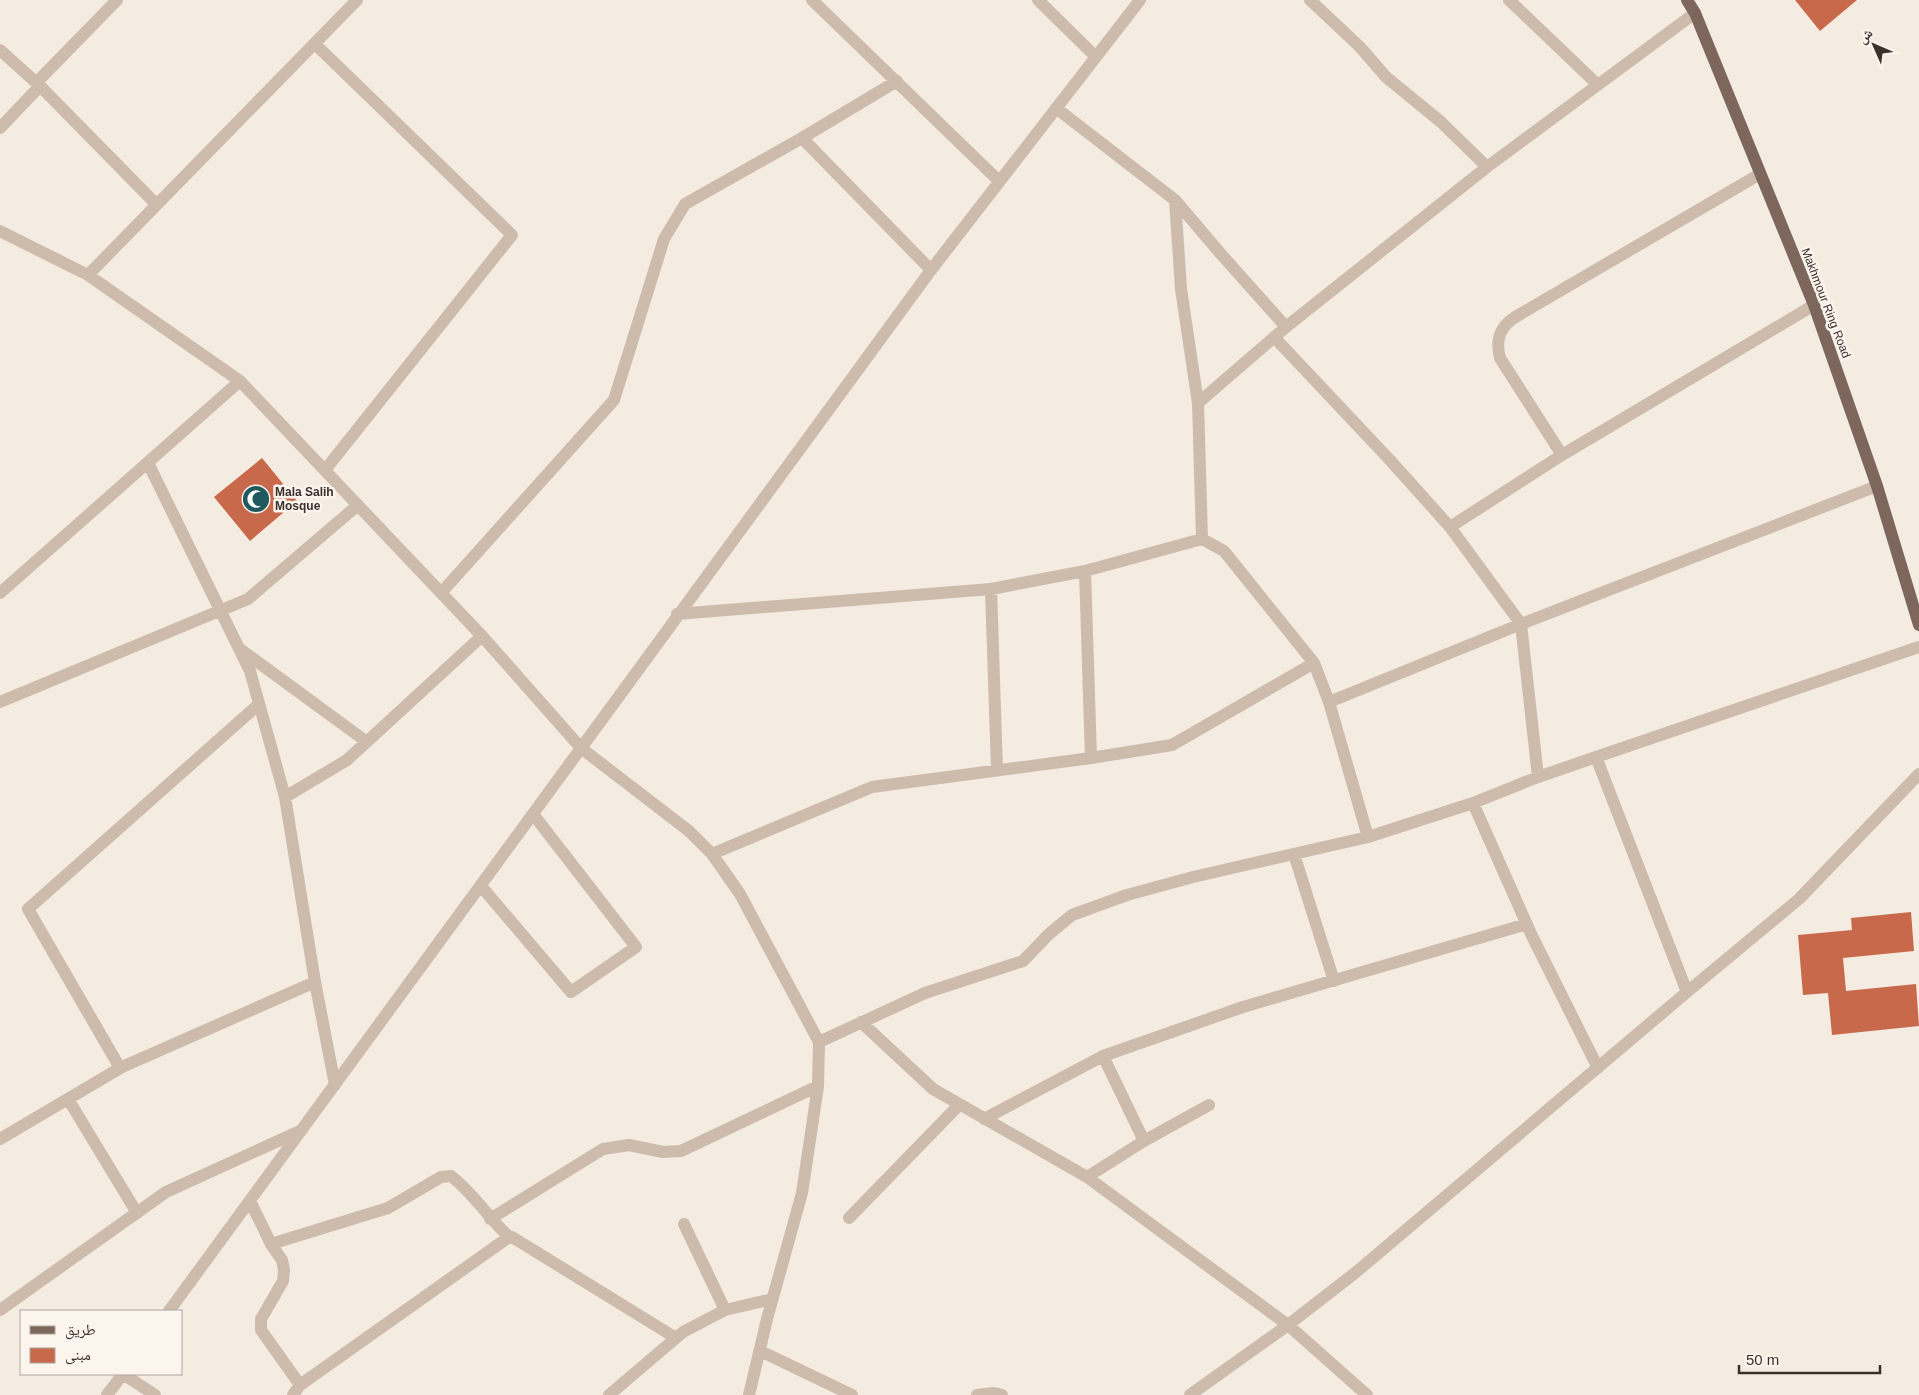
<svg xmlns="http://www.w3.org/2000/svg" width="1919" height="1395" font-family="Arial,'Noto Naskh Arabic',sans-serif">
<rect width="100%" height="100%" fill="#f4ebe1"/>
<path fill="#c8694b" d="M 1795,0 L 1857,0 L 1820,31 Z
M 262,458 L 297,501 L 250,541 L 214,497 Z
M 1911,912 L 1914,951 L 1843,958 L 1846,991 L 1916,984 L 1919,1026 L 1832,1035 L 1828,993 L 1803,995 L 1798,935 L 1852,930 L 1851,918 Z"/>
<g fill="none" stroke-linecap="round" stroke-linejoin="round">
<path stroke="#cdbbac" stroke-width="12" d="M 812,0 L 999,181
M 1038,0 L 1096,57
M 1310,0 L 1360,47 L 1386,77 L 1441,122 L 1487,167
M 1509,0 L 1598,85
M 315,44 L 512,235 L 325,470
M 0,50 L 40,86 L 156,204
M 36,83 L 117,0
M 1056,108 L 1175,200 L 1220,253 L 1286,327
M 0,128 L 40,86
M 802,138 L 897,81
M 1175,200 L 1181,289 L 1198,403 L 1202,539
M 0,231 L 88,275 L 240,381 L 482,636 L 581,748 L 689,831 L 712,854 L 740,894 L 819,1042 L 818,1086 L 802,1193 L 767,1319 L 749,1395
M 88,275 L 357,0
M 1274,337 L 1389,459 L 1450,527 L 1521,624 L 1538,777
M 1198,403 L 1286,327 L 1487,167 L 1695,13
M 1562,455 L 1500,358 C 1495,339 1500,326 1517,316 L 1760,174
M 148,463 L 250,671 L 285,797 L 315,982 L 335,1085
M 1450,527 L 1562,455 L 1814,305
M 1085,571 L 1091,758
M 991,589 L 997,770
M 0,593 L 240,381
M 441,593 L 614,400 L 664,239 L 685,204 L 802,138 L 931,270
M 677,614 L 991,589 L 1085,571 L 1202,539 L 1224,551 L 1314,663 L 1329,702 L 1368,837
M 240,649 L 367,742
M 0,702 L 248,599 L 358,505
M 1329,702 L 1521,624 L 1877,486
M 1596,757 L 1687,992
M 285,797 L 347,760 L 482,636
M 1473,803 L 1532,936 L 1598,1068
M 712,854 L 872,787 L 1091,758 L 1172,745 L 1314,663
M 1294,854 L 1334,981
M 481,886 L 571,992 L 636,947 L 533,814
M 861,1022 L 933,1089 L 1087,1177 L 1288,1325 L 1367,1395
M 819,1042 L 925,993 L 1023,961 L 1049,934 L 1072,915 L 1127,895 L 1193,877 L 1368,837 L 1473,803 L 1538,777 L 1596,757 L 1919,647
M 1103,1056 L 1144,1141
M 120,1068 L 28,909 L 259,704
M 68,1099 L 137,1213
M 984,1119 L 1103,1056 L 1243,1007 L 1527,924
M 0,1139 L 122,1067 L 315,982
M 1087,1177 L 1144,1141 L 1209,1105
M 250,1201 L 271,1244 L 282,1260 L 284,1270 L 283,1281 L 261,1319 L 261,1330 L 300,1385 L 293,1395
M 849,1218 L 959,1105
M 490,1219 L 603,1149 L 629,1145 L 663,1152 L 681,1151 L 818,1086
M 684,1224 L 725,1310
M 271,1244 L 388,1208 L 441,1177 L 451,1176 C 472,1192 489,1218 509,1237
M 0,1310 L 166,1192 L 300,1131
M 169,1311 L 931,270 L 1140,0
M 760,1351 L 852,1395
M 123,1374 L 155,1395
M 300,1385 L 509,1237 L 512,1237 L 676,1338
M 107,1395 L 123,1374
M 609,1395 L 683,1332 L 725,1310 L 772,1299
M 977,1395 L 994,1393 L 1002,1395
M 1190,1395 L 1288,1325 L 1355,1273 L 1687,992 L 1799,899 L 1919,774"/>
<path stroke="#7d675c" stroke-width="12" d="M 1687,0 L 1695,13 L 1814,305 L 1877,486 L 1919,625"/>
</g>
<defs>
<symbol id="mosque-disc" viewBox="-11 -11 22 22"><circle r="9.5" fill="#1f5a5e" stroke="#fbf5ee"/><path d="M3.5-4.9A6 6 0 1 0 3.5 4.9A5 5 0 1 1 3.5-4.9Z" fill="#fff"/></symbol>
</defs>
<g fill-rule="evenodd">
<use href="#mosque-disc" x="240" y="483" width="32" height="32"/>
</g>
<g text-anchor="middle" stroke-width="5" stroke-linejoin="round" paint-order="stroke">
<g font-size="12" fill="#3b302b" stroke="#fbf5ee">
<text transform="translate(1826 303) rotate(69)" y="4">Makhmour Ring Road</text>
</g>
<g font-size="12" font-weight="bold" fill="#3b302b" stroke="#fbf5ee" text-anchor="start">
<text x="275" y="496">Mala Salih<tspan x="275" dy="14">Mosque</tspan></text>
</g>
</g>
<rect x="20" y="1310" width="162" height="65" fill="#fbf5ee" stroke="#aea6a0"/>
<rect x="30" y="1326" width="25" height="8" fill="#7d675c" stroke="#aea6a0"/>
<text x="65" y="1335" font-size="15" fill="#3b302b">طريق</text>
<rect x="30" y="1348" width="25" height="15" fill="#c8694b" stroke="#aea6a0"/>
<text x="65" y="1360" font-size="15" fill="#3b302b">مبنى</text>
<g transform="translate(1874 45) rotate(315)" stroke="#fbf5ee" stroke-width="4" paint-order="stroke">
<path d="M0-4L9 19L0 12L-9 19Z" fill="#3b302b"/>
<text y="-8" font-size="14" font-weight="bold" text-anchor="middle" fill="#3b302b">ش</text>
</g>
<path d="M1739 1365v8h141v-8" fill="none" stroke="#3b302b" stroke-width="2.5"/>
<text x="1746" y="1365" font-size="15" fill="#3b302b" stroke="#fbf5ee" stroke-width="4" paint-order="stroke">50 m</text>
</svg>
